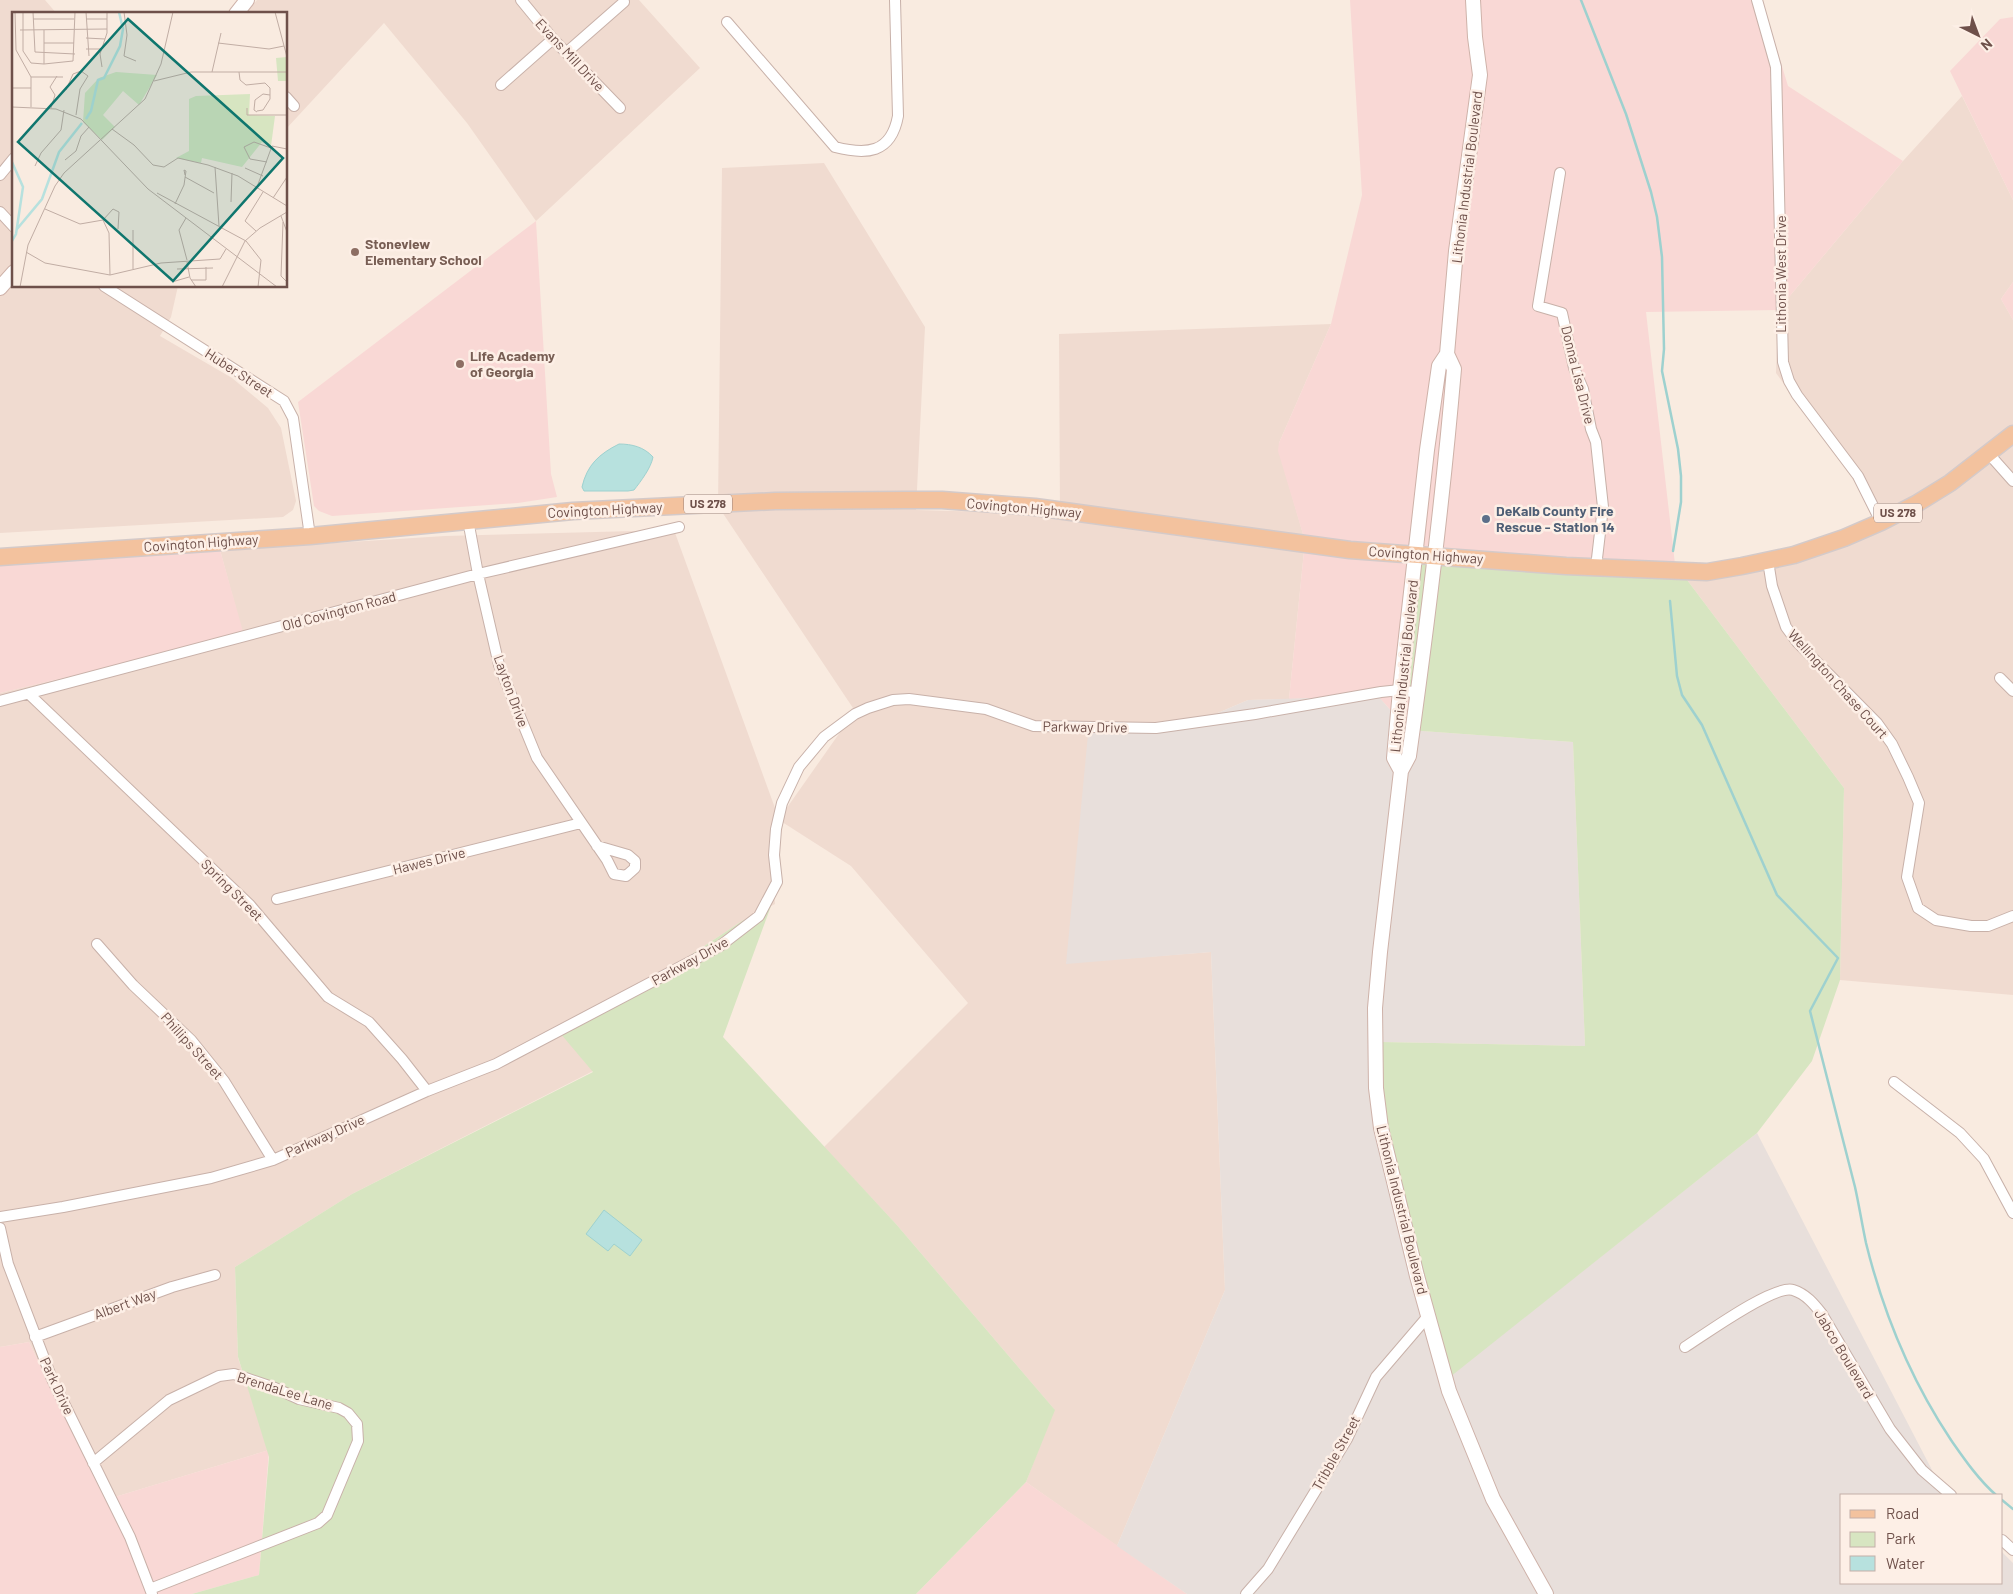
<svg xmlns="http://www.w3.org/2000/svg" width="2013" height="1594" font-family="Barlow,sans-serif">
<rect width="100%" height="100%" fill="#f9ebe0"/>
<path fill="#f0dbd0" d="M 0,0 L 45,0 L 57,14 L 14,14 L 14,286 L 178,286 L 171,317 L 160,336 L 232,378 L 268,408 L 281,428 L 296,501 L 293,510 L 283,517 L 0,533 Z
M 257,0 L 639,0 L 700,68 L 536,221 L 467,123 L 384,23 L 286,129 L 286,14 L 246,14 Z
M 1962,96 L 2013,200 L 2013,282 L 2001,299 L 2013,320 L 2013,995 L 1840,980 L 1844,788 L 1675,564 L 1782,561 L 1884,522 L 1776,373 L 1778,310 L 1903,161 Z
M 824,163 L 925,327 L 916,510 L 1060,514 L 1059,334 L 1331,324 L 1279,443 L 1279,451 L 1305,541 L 1289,699 L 1248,700 L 1190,725 L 1066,963 L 1211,952 L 1225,1290 L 1117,1546 L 1026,1482 L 1054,1409 L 896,1224 L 824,1147 L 968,1003 L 851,866 L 779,820 L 771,841 L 775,904 L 742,921 L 600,1015 L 561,1033 L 593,1071 L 352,1194 L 235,1267 L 238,1358 L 269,1450 L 105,1500 L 29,1342 L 0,1347 L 0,693 L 243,635 L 220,550 L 445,536 L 674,530 L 779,819 L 855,711 L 718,506 L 722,168 Z"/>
<path fill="#f9d8d5" d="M 1350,0 L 1762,0 L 1788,86 L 1903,161 L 1778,310 L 1646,312 L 1675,564 L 1411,649 L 1408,730 L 1378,696 L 1289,699 L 1305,541 L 1278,451 L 1279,443 L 1331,324 L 1362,195 Z
M 2013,17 L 2013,200 L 1950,71 L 2000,19 Z
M 536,221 L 551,474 L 557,497 L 518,503 L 332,516 L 319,511 L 314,506 L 298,402 Z
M 2013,282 L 2013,320 L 2001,299 Z
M 220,550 L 244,635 L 0,693 L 0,565 Z
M 29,1342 L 105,1500 L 269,1450 L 259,1575 L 192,1594 L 0,1594 L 0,1347 Z
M 1026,1482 L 1187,1594 L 916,1594 Z"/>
<path fill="#e8dfdb" d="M 1378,696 L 1408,730 L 1573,742 L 1585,1046 L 1382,1042 L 1445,1380 L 1757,1133 L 1945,1495 L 1842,1495 L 1842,1583 L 2002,1583 L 2002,1552 L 2013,1563 L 2013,1594 L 1187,1594 L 1117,1546 L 1225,1290 L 1211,952 L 1066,964 L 1089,724 L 1190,725 L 1248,700 Z"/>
<path fill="#d7e5c1" d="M 1457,552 L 1675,564 L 1844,788 L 1840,980 L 1812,1061 L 1757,1133 L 1445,1381 L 1383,1148 L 1381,1042 L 1585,1046 L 1573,742 L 1408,730 L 1415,554 Z
M 771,906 L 723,1037 L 896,1224 L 1055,1410 L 1026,1482 L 916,1594 L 192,1594 L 259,1575 L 269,1457 L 238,1357 L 235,1267 L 352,1194 L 593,1072 L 560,1033 L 600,1015 L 742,921 Z"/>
<path fill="#b7e1de" stroke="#9ed1cf" d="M 619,444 C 632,444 644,447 653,457 C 651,468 641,481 634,490 L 628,491 L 584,491 L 582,487 C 587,465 599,454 619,444 Z
M 604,1210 L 642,1240 L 630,1256 L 614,1244 L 608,1251 L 586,1234 Z"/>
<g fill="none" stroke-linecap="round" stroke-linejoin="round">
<path stroke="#9ed1cf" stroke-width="2.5" d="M 1581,0 L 1626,114 L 1651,192 L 1657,217 L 1662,257 L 1664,349 L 1662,371 L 1678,449 L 1681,476 L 1681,502 L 1673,551
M 1670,601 L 1677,676 L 1682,695 L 1702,725 L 1777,895 L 1838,958 L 1810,1011 C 1825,1069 1840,1128 1855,1187 C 1859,1205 1862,1224 1866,1243 C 1883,1312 1911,1380 1951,1440 C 1965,1460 1978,1479 1996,1495
M 2002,1500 L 2013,1509"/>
<defs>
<path id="street" d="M 521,0 L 553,39 L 620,108
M 1757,0 L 1776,67 L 1783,362 L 1789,381 L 1797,395 L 1858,476 L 1881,522
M 727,22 L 835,147 C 866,155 891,154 898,116 L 895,0
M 567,52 L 624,2
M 501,85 L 553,39
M 286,97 L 294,106
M 1560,173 L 1538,306 L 1562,313 L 1574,368 L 1583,389 L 1591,429 L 1596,442 L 1603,507 L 1596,567
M 0,175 L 14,158
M 0,212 L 14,227
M 104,286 L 284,401 L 293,418 L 310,536
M 1989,454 L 2013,481
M 468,520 L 478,574 L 499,665 L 537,758 L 607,860 L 614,874 L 626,876 L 635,868 L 635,861 L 628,855 L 597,846
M 1768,561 L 1772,586 L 1786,627 L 1797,642 L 1877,723 L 1892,744 L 1908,777 L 1919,803 L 1907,877 L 1918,908 L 1936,920 L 1971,926 L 1988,926 L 2013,916
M 2000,678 L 2013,691
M 29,694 L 249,904 L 328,997 L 369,1022 L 402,1059 L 427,1091
M 0,701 L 478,574 L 679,527
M 277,899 L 581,823
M 97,944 L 133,985 L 191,1040 L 224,1081 L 273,1160
M 1894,1082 L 1960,1133 L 1984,1159 L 2013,1213
M 0,1217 L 63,1207 L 211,1178 L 273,1160 L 427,1091 L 496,1064 L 720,946 L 759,916 L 777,882 L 774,855 L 776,829 L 782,803 L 799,767 L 824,737 L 855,714 L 868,708 L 893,700 L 909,699 L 986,709 L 1034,726 L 1156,728 L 1255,714 L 1381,692 L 1400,690 L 1418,693
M 0,1228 L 8,1264 L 52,1379 L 130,1537 L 152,1594
M 35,1337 L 172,1287 L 215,1275
M 1685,1347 C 1704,1335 1774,1284 1793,1290 C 1806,1294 1814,1304 1822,1314 L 1890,1429 L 1922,1470 L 1951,1495
M 93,1463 L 169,1400 L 219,1376 L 234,1374 L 275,1388 L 299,1399 L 339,1408 L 348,1413 L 357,1424 L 358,1441 L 327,1515 L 318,1523 L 150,1589
M 2002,1540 L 2013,1550
M 1246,1594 L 1268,1569 L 1347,1439 L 1376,1377 L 1429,1315"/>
<path id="secondary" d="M 1473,0 L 1475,37 L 1480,75 L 1456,251 L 1447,354 L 1454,369 C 1443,498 1427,627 1409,756 L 1401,771 L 1380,952 L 1375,1008 L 1376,1088 L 1381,1128 L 1417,1276 L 1449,1391 L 1493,1499 L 1546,1594
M 236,14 L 247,0
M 0,288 L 14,272
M 1401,771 L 1394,758 L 1400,690 L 1427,450 L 1439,366 L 1447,354"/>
<path id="primary" d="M 0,557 L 310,536 L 573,511 L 775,501 L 905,500 L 942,500 L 1035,507 L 1350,550 L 1566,566 L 1707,572 L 1742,566 L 1794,555 L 1844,538 L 1881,522 L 1916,504 L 1950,483 L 2013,434"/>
</defs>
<use href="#street" stroke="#c8b1a9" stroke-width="12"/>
<use href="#secondary" stroke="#ceb2a9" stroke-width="16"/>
<use href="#primary" stroke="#d4cac9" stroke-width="19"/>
<use href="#street" stroke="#fff" stroke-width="10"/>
<use href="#secondary" stroke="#fff" stroke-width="14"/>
<use href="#primary" stroke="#f3c29e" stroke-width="16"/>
</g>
<g fill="#8d6e63" stroke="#fdefe6" stroke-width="2">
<circle cx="355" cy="252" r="5"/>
<circle cx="460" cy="364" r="5"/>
</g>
<circle fill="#5c6f8a" stroke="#fdefe6" stroke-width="2" cx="1486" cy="519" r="5"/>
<g text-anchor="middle" stroke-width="5" stroke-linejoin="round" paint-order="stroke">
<g fill="#fdefe6" stroke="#998079" stroke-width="1">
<rect x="684" y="494.5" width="48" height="19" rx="4"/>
<rect x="1874" y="503.5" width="48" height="19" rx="4"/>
</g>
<g font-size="12" font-weight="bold" fill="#6e504a">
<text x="708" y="508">US 278</text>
<text x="1898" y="517">US 278</text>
</g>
<g font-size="14" fill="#6e504a" stroke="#fdefe6">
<text transform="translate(570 55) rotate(47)" y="5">Evans Mill Drive</text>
<text transform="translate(1467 177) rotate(-83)" y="5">Lithonia Industrial Boulevard</text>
<text transform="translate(1781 274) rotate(-90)" y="5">Lithonia West Drive</text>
<text transform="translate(239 373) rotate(33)" y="5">Huber Street</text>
<text transform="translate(1578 375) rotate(76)" y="5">Donna Lisa Drive</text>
<text transform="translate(1024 508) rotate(5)" y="5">Covington Highway</text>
<text transform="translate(605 510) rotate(-3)" y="5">Covington Highway</text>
<text transform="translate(201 543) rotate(-4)" y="5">Covington Highway</text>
<text transform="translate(1426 555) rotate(4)" y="5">Covington Highway</text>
<text transform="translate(339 611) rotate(-15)" y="5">Old Covington Road</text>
<text transform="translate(1404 666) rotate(-84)" y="5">Lithonia Industrial Boulevard</text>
<text transform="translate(1838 684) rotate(48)" y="5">Wellington Chase Court</text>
<text transform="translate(511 691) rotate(70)" y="5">Layton Drive</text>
<text transform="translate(1085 727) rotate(1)" y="5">Parkway Drive</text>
<text transform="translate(429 861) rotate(-14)" y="5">Hawes Drive</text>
<text transform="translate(232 890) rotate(45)" y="5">Spring Street</text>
<text transform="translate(690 961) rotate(-29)" y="5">Parkway Drive</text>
<text transform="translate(192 1046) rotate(48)" y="5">Phillips Street</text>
<text transform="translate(325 1136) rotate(-24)" y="5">Parkway Drive</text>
<text transform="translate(1402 1210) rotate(76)" y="5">Lithonia Industrial Boulevard</text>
<text transform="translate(125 1304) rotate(-20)" y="5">Albert Way</text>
<text transform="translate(1844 1354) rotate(59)" y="5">Jabco Boulevard</text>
<text transform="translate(57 1386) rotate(65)" y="5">Park Drive</text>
<text transform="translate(285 1391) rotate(17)" y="5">BrendaLee Lane</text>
<text transform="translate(1336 1453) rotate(-61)" y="5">Tribble Street</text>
</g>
<g font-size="14" font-weight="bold" fill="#785e54" stroke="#fdefe6" text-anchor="start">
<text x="365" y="249">Stoneview<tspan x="365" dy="16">Elementary School</tspan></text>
<text x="470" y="361">Life Academy<tspan x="470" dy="16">of Georgia</tspan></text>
</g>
<g font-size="14" font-weight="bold" fill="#4e5e75" stroke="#fdefe6" text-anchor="start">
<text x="1496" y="516">DeKalb County Fire<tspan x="1496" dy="16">Rescue - Station 14</tspan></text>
</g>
</g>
<g transform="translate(12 12)">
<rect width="275" height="275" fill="#f9ebe0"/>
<path d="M 275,45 L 275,69 L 266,69 L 264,46 ZM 104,60 L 145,63 L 127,93 L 111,79 L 91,103 L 103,115 L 90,128 L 71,110 L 73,81 L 87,66 ZM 238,82 L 237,103 L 263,104 L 259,134 L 250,130 L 230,155 L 190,146 L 189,151 L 164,146 L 177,139 L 177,87 L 184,84 Z" fill="#d7e5c1"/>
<path fill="none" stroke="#b7e1de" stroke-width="2.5" d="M 74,107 L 79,99 L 86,68 L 92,66 L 108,34 L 111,17 L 107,0M 0,150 L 11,175 L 4,222 L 0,229M 5,217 L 30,187 L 47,140 L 70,111"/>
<path fill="none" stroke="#c1ada4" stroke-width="1" d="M 3,0 L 4,38 L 19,65 L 19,95M 11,0 L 11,39 L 19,51 L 32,52 L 61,49 L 63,0M 21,0 L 23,40 L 63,42M 74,0 L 77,44M 112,0 L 115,23 L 112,44 L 124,49M 263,0 L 275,45M 21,7 L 62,7M 74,7 L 95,7M 8,18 L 95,17M 32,18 L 32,52M 74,26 L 93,27M 32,31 L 62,31M 206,31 L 257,37 L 272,34M 74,37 L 90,37M 90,55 L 88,42 L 95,21 L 95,0M 200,60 L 209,21M 227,60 L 228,68 L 234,73 L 253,71 L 258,76 L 258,87 L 251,98 L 245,99M 19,65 L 51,65M 142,69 L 179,60 L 275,60M 0,76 L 19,76M 54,78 L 61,62 L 69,59 L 76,64 L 68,77 L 64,103M 0,95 L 44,97 L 69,107 L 136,177 L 265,275M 39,96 L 43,83 L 38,75 L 45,64M 235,96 L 235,103 L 275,103M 245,100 L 242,98 L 243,88 L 251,82 L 258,83M 100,117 L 122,133 L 141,153 L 152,155 L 166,146 L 196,153 L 226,164 L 275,194M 53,148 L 64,139 L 69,124 L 77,115M 255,150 L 238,147 L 232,135 L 242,130 L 259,136M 23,154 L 29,141 L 49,118 L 52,98M 203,155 L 207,214M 233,156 L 251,164M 173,165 L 202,181M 245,175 L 260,134 L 275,137M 145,181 L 234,229 L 249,248 L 246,275M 261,186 L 275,165M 219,190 L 220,161M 163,192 L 172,173 L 174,159 L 172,158 L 173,163M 33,197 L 68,212 L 91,208M 269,204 L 275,220M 174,206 L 167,218 L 175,248M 271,210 L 269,264 L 275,270M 121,218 L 121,257M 244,219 L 233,209 L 251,180M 14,240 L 33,251 L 98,263 L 149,251 L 208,247 L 214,237M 175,250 L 178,266 L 184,275M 165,257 L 201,256M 98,263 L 97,221 L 91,208 L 101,197 L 107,200 L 106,217M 179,268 L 194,268 L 194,255M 160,270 L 177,265M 8,275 L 16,233 L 43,174 L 52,161 L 133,87 L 149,52 L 161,0M 210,275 L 233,229 L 248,216 L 275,200"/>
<path fill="#0f766e" fill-opacity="0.15" stroke="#0f766e" stroke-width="2.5" d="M 116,7 L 271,146 L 161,269 L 6,130 Z"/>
<rect width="275" height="275" fill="none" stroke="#6e504a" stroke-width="2.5"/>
</g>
<rect x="1840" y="1494" width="162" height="90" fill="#fdefe6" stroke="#c4afa8"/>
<rect x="1850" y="1510" width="25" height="8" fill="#f3c29e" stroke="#c4afa8"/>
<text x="1886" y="1519" font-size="15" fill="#6e504a">Road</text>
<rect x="1850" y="1532" width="25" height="15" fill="#d7e5c1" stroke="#c4afa8"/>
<text x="1886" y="1544" font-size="15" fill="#6e504a">Park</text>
<rect x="1850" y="1556" width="25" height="15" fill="#b7e1de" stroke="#c4afa8"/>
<text x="1886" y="1569" font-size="15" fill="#6e504a">Water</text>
<g transform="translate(1978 35) rotate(138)" stroke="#fdefe6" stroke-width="4" paint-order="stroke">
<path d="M0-4L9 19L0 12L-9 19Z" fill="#6e504a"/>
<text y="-8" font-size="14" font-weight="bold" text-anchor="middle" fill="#6e504a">N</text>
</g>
</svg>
